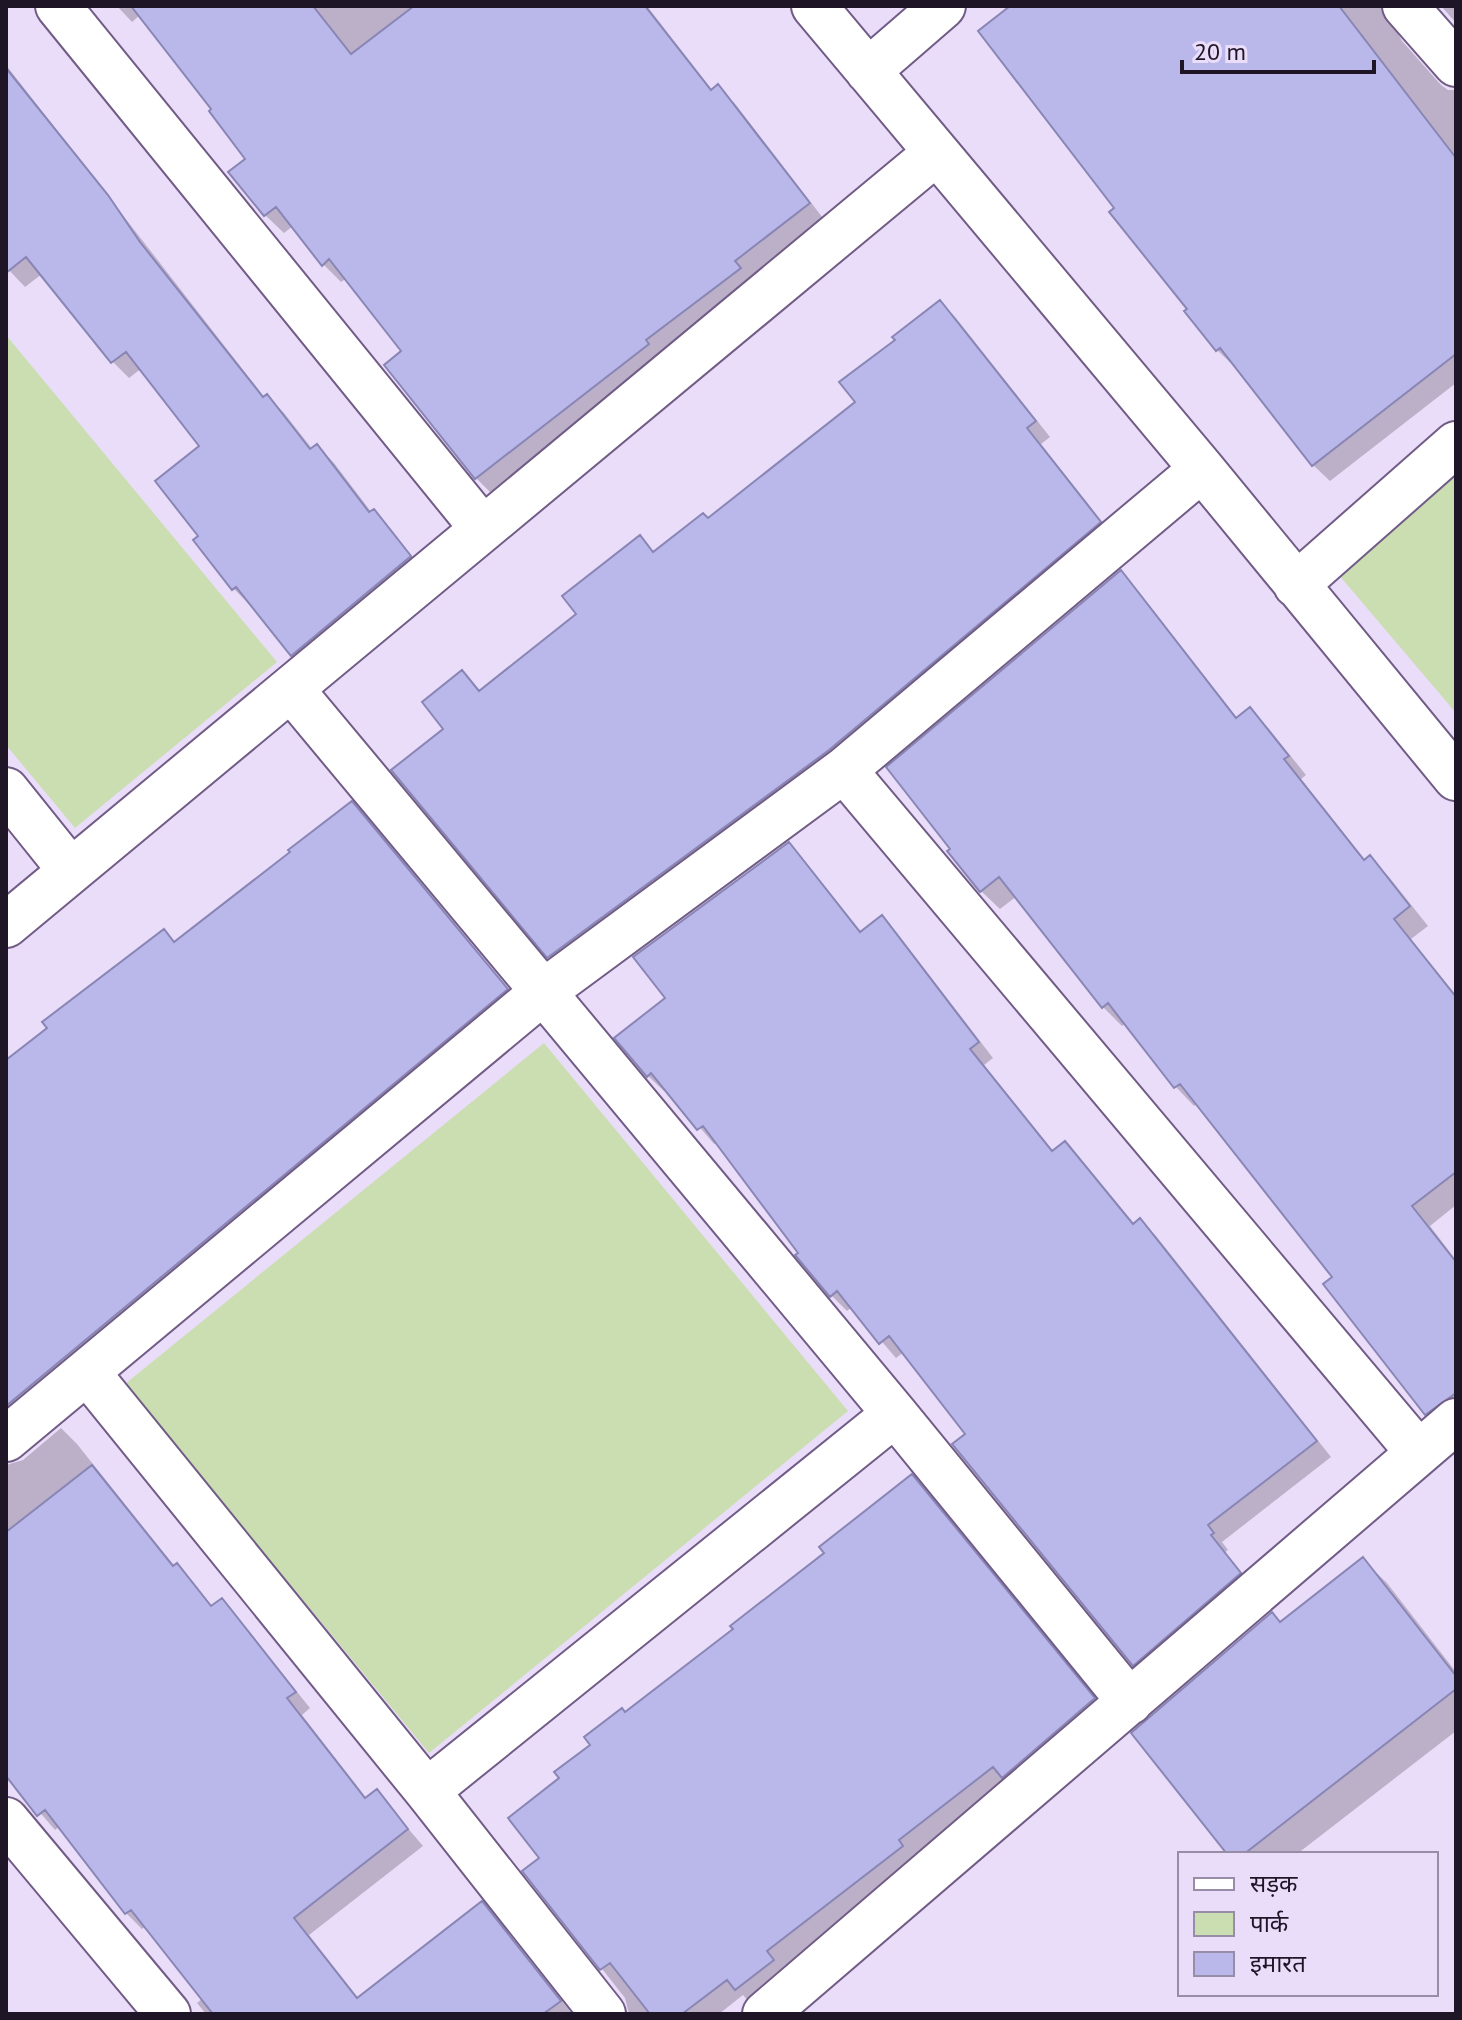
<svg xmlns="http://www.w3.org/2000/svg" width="1462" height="2020" font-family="'PT Sans','Noto Sans Devanagari',sans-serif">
<rect width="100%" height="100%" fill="#eaddfa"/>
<path fill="#cbdeb2" d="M 6,335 L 277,662 L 75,828 L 6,745 Z
M 1456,475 L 1456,713 L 1338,574 Z
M 544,1043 L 848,1411 L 429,1753 L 125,1384 Z"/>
<path fill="#0003" d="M 117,6 L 647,6 L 713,91 L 718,87 L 736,105 L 826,222 L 494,496 L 476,478 L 404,352 L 347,278 L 341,282 L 323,264 L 293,226 L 284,233 L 265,215 L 231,172 L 248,159 L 214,109 L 140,15 L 132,22 Z
M 1013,6 L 1403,6 L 1397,16 L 1396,30 L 1402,41 L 1441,85 L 1448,90 L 1456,90 L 1456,383 L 1330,481 L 1313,465 L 1236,365 L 1234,366 L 1217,350 L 1187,312 L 1190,310 L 1117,208 Z
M 1441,6 L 1456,6 L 1456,23 Z
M 6,65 L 265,398 L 267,396 L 284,413 L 313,450 L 317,446 L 334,463 L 372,513 L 374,511 L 390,528 L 426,574 L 309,671 L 252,603 L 250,605 L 234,589 L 201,536 L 202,447 L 142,368 L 129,378 L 113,362 L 42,274 L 25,287 L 6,267 Z
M 940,302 L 956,318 L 1050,437 L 1041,444 L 1115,538 L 564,972 L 549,956 L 446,730 L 462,672 L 481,692 L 579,615 L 639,538 L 654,553 L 708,521 L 858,403 L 898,341 Z
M 1120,573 L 1139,592 L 1238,719 L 1250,710 L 1269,729 L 1306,775 L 1301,779 L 1366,861 L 1370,858 L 1389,877 L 1428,926 L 1411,939 L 1456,995 L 1456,1205 L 1430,1226 L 1456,1260 L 1456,1424 L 1445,1432 L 1426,1414 L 1335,1277 L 1198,1103 L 1194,1106 L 1176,1087 L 1126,1023 L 1122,1026 L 1103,1007 L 1017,896 L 1000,909 L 981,891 Z
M 352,804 L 523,1006 L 6,1436 L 6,1062 L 175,944 Z
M 789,844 L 804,860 L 862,933 L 881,918 L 897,933 L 993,1058 L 984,1065 L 1053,1152 L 1065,1143 L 1135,1225 L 1140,1221 L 1156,1236 L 1331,1457 L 1222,1542 L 1228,1550 L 1225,1552 L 1255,1589 L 1150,1680 L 1134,1664 L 968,1434 L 904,1352 L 896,1358 L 852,1307 L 847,1311 L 831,1295 L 717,1142 L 714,1144 L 667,1089 L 664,1091 L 648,1076 L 668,999 Z
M 61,1428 L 77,1444 L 175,1567 L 177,1566 L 193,1582 L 213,1607 L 221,1601 L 237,1617 L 310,1708 L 302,1715 L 367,1799 L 377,1792 L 423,1846 L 309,1935 L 359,1999 L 482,1904 L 498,1920 L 572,2014 L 206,2014 L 197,2003 L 203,1998 L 146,1926 L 142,1929 L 126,1913 L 60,1826 L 55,1830 L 6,1773 L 6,1465 L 23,1460 Z
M 912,1477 L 928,1493 L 1109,1715 L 1009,1782 L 913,1857 L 918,1863 L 782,1968 L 789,1977 L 752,2005 L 743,1995 L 719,2014 L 629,2014 L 625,1998 L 525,1871 L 542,1858 L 562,1779 L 625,1715 L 736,1630 Z
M 1363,1560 L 1387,1583 L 1456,1672 L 1456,1731 L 1297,1854 L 1229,1854 L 1281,1624 Z"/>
<path fill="#bab8ea" stroke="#8986b5" stroke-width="2" d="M 131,6 L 313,6 L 351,54 L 414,6 L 645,6 L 711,90 L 718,84 L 810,203 L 735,261 L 741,268 L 646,340 L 649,344 L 475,479 L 384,365 L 401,351 L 329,259 L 322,266 L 276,207 L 264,216 L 228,172 L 245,159 L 209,111 L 211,109 Z
M 1010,6 L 1339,6 L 1456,158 L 1456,354 L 1312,466 L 1220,348 L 1216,351 L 1184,311 L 1187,309 L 1109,212 L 1114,208 L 978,31 Z
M 6,68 L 108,195 L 140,242 L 263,397 L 267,394 L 310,449 L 317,444 L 369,512 L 374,509 L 411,556 L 291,656 L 236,587 L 232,590 L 193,540 L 198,536 L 155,481 L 199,446 L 126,352 L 111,363 L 26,257 L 6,273 Z
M 940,300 L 1036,421 L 1027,428 L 1101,522 L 829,750 L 547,958 L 391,770 L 443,729 L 422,702 L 462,670 L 479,691 L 576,614 L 562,596 L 640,535 L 653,552 L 703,513 L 708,518 L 855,402 L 839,382 L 895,340 L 892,337 Z
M 1121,570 L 1236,718 L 1250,707 L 1289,756 L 1284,759 L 1364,860 L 1370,855 L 1410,906 L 1394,919 L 1456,997 L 1456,1172 L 1412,1206 L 1456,1262 L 1456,1393 L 1425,1415 L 1323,1284 L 1332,1277 L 1180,1084 L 1174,1088 L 1108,1003 L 1102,1008 L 999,877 L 980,892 L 947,851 L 950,849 L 886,767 Z
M 352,801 L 508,989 L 6,1406 L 6,1060 L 47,1028 L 42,1022 L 164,929 L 174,942 L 290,852 L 288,850 Z
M 789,842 L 860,932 L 882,915 L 979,1042 L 970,1049 L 1052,1151 L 1065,1141 L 1133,1224 L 1140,1218 L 1317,1441 L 1208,1525 L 1214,1533 L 1211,1535 L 1241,1573 L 1133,1666 L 952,1444 L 965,1434 L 889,1336 L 879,1344 L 837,1291 L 830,1297 L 795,1255 L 798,1253 L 703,1126 L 697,1130 L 651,1073 L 647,1077 L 614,1038 L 665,998 L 633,957 Z
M 92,1465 L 173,1566 L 177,1563 L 211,1606 L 222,1598 L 296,1692 L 287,1698 L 365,1798 L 377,1789 L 408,1829 L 294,1918 L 357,1998 L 482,1901 L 561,2001 L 543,2014 L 213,2014 L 131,1910 L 125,1914 L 45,1810 L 37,1816 L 6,1776 L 6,1532 Z
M 912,1474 L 1095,1698 L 1002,1778 L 993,1767 L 899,1840 L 903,1846 L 767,1951 L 774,1960 L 735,1990 L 727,1980 L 682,2014 L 650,2014 L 610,1963 L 600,1970 L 522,1871 L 539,1858 L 508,1818 L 559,1778 L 554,1772 L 590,1745 L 584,1737 L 622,1708 L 625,1712 L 733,1629 L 730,1626 L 824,1553 L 819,1547 Z
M 1363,1557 L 1456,1676 L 1456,1689 L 1244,1854 L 1227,1854 L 1131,1733 L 1272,1612 L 1280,1622 Z"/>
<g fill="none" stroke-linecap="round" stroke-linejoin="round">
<defs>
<path id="street" d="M 58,6 L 483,529
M 814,6 L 1202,469 L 1456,778
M 1405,6 L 1456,64
M 868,71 L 943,6
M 1296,585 L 1456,444
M 291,689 L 895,1414 L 1130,1702
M 844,770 L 1418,1452
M 6,790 L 71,871
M 6,925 L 936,153
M 87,1372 L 427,1791 L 603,2014
M 6,1439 L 543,992 L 844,770 L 1202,469
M 427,1791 L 895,1414
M 6,1820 L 168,2014
M 765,2014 L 1456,1421"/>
</defs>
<use href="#street" stroke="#715c86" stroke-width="48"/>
<use href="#street" stroke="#fff" stroke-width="44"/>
</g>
<rect width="1462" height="2020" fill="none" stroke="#1e1627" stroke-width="16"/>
<rect x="1178" y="1852" width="260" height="144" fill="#eaddfa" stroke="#988da6" stroke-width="2"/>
<rect x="1194" y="1878" width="40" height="12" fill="#ffffff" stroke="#988da6" stroke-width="2"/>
<text x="1250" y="1892" font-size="24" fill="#1e1627">सड़क</text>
<rect x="1194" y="1912" width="40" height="24" fill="#cbdeb2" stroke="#988da6" stroke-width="2"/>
<text x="1250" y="1932" font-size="24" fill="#1e1627">पार्क</text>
<rect x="1194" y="1952" width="40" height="24" fill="#bab8ea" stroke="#988da6" stroke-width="2"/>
<text x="1250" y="1972" font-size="24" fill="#1e1627">इमारत</text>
<path d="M1182 60v12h192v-12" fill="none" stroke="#1e1627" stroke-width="4"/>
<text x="1194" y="60" font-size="24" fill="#1e1627" stroke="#eaddfa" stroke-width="6" paint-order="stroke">20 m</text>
</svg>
